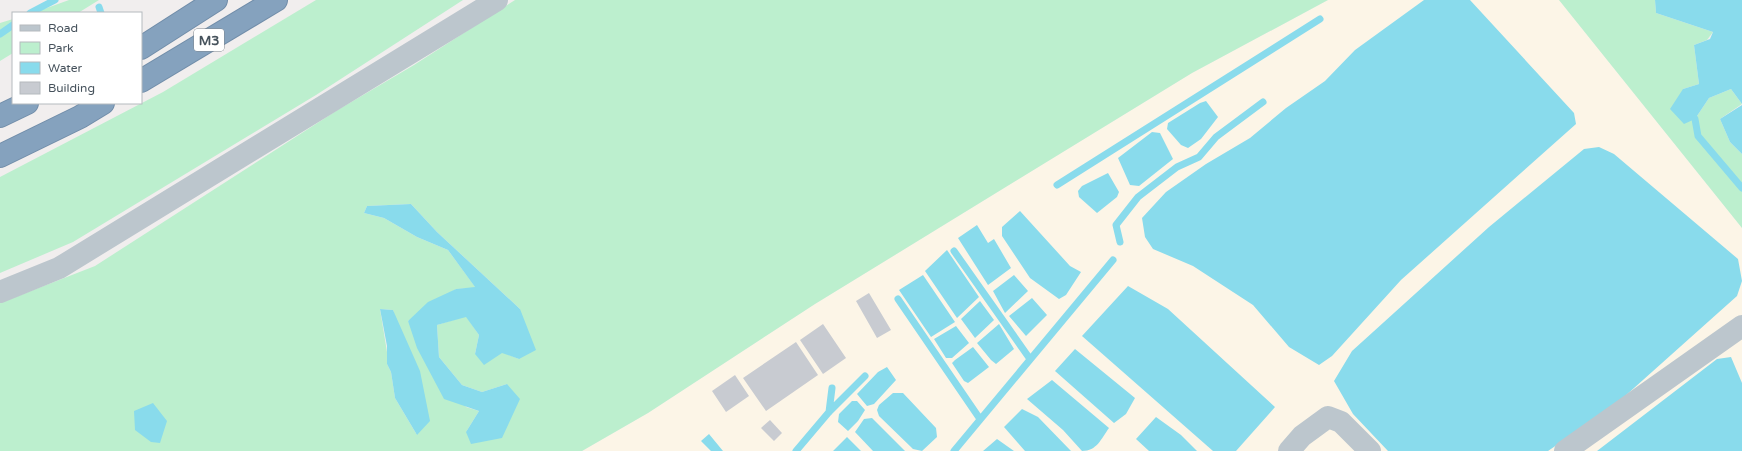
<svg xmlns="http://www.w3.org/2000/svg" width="1742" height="451" font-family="'Varela Round',sans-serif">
<rect width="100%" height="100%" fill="#f1eeee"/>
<path fill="#fcf5e7" d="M 1328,0 L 1559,0 L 1742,228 L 1742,451 L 582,451 L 648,413 L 815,304 L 1192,73 Z"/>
<path fill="#bcefce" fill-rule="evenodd" d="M 69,0 L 99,0 L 78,13 L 33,13 Z
M 316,0 L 463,0 L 316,95 L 73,242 L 0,273 L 0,177 L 163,92 Z
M 515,0 L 1328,0 L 1192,73 L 815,304 L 648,413 L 582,451 L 0,451 L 0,303 L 95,266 L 336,111 L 414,65 ZM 411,204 L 437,232 L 520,309 L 519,359 L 502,352 L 475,354 L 479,335 L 466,316 L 437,325 L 439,357 L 462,385 L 482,392 L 507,384 L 466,432 L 479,411 L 466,407 L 408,321 L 456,289 L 476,288 L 448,250 L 417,237 L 384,218 L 364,213 L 367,206 ZM 380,309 L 393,310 L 396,320 L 417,435 L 395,398 L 391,372 L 387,364 L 387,352 Z
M 1559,0 L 1655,0 L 1656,13 L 1713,32 L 1707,40 L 1694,45 L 1699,84 L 1683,89 L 1695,119 L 1709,98 L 1731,89 L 1742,104 L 1720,119 L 1730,142 L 1742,154 L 1742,228 Z
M 13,19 L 13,53 L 0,61 L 0,23 Z"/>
<path fill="#89dbec" d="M 1424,0 L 1470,0 L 1574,113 L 1576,124 L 1401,280 L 1332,356 L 1319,365 L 1289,347 L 1253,305 L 1193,266 L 1153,249 L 1145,237 L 1142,218 L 1166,192 L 1206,164 L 1250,138 L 1286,108 L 1325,81 L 1355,50 Z
M 1655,0 L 1742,0 L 1742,104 L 1731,89 L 1709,98 L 1695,119 L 1684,124 L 1670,109 L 1683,89 L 1699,84 L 1694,45 L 1710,39 L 1713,32 L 1656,13 Z
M 1206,101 L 1218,117 L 1201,139 L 1188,148 L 1181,145 L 1167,129 L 1168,123 L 1200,103 Z
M 1742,105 L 1742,154 L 1730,142 L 1720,119 Z
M 1152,132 L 1160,133 L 1173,159 L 1139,186 L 1130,185 L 1118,158 Z
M 1599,147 L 1614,154 L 1738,259 L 1742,281 L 1737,296 L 1615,405 L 1548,451 L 1388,451 L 1353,414 L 1334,381 L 1352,351 L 1489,227 L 1584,149 Z
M 1108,173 L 1119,192 L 1117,197 L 1097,213 L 1079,197 L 1078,191 L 1082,186 Z
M 411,204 L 437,232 L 520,309 L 536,350 L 519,359 L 502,353 L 484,365 L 475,354 L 479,335 L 466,317 L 437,325 L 439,357 L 462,385 L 482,392 L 507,384 L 520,399 L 502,438 L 471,444 L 466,432 L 479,411 L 444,399 L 417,348 L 408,321 L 428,302 L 456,289 L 475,287 L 448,250 L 417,237 L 384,218 L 364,213 L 367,206 Z
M 1020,211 L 1070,266 L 1081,272 L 1066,295 L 1059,299 L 1030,278 L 1002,236 L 1002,227 Z
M 977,225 L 988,243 L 994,239 L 1011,268 L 988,285 L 958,238 Z
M 947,250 L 979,297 L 957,318 L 925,271 Z
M 923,275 L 955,322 L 931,337 L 899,290 Z
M 1014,275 L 1028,291 L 1005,313 L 993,291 Z
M 1128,286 L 1168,309 L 1275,407 L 1236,451 L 1213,451 L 1082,336 Z
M 1032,298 L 1047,315 L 1026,336 L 1009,316 Z
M 980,301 L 994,320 L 975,338 L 961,319 Z
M 380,309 L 393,310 L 420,371 L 430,421 L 417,435 L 395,398 L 391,372 L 387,364 L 387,346 Z
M 999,324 L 1014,349 L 996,364 L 991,360 L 977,343 Z
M 956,326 L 969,343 L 952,358 L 946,358 L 934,339 Z
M 973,347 L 989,367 L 968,383 L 964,381 L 952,363 L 955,360 Z
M 1075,349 L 1135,398 L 1126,414 L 1114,423 L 1055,371 Z
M 1731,357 L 1742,383 L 1742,451 L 1597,451 L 1717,359 Z
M 887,367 L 896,380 L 874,404 L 867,406 L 857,394 L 878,372 Z
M 1052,380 L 1109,428 C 1101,439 1097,451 1082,451 L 1063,430 L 1027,399 Z
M 893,393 L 903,393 L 936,428 L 937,437 L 922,451 L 913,449 L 879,416 L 877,410 L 879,405 Z
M 852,401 L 857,401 L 865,410 L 858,421 L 848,431 L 838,422 L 839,414 Z
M 153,403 L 167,421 L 160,443 L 151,442 L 135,430 L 134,411 Z
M 1022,409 L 1038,417 L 1071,451 L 1025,451 L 1004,427 Z
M 1156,417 L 1181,435 L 1197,451 L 1149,451 L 1136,439 Z
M 872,418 L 905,451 L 873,451 L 855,432 L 864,419 Z
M 709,434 L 723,451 L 711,451 L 701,441 Z
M 847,437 L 861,451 L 833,451 Z
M 997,439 L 1014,451 L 983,451 Z"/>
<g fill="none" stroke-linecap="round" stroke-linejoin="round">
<path stroke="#89dbec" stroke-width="7" d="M 99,7 L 101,13
M 30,13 L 55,0
M 0,34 L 13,25
M 1695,119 L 1698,136 L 1742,188
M 1057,185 L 1320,19
M 1120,242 L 1116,225 L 1138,197 L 1177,167 L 1199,157 L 1216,137 L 1263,102
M 954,251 L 1030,359
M 898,299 L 980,419
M 829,412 L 832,388
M 796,451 L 829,412 L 865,376
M 954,451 L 1113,260"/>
</g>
<path fill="#c8cbd1" d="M 869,293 L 891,330 L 877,338 L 856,301 Z
M 823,324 L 846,358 L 823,374 L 800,340 Z
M 796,342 L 818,375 L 766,411 L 743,378 Z
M 735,375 L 749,396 L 726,412 L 712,391 Z
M 770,420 L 782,433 L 774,441 L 761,428 Z"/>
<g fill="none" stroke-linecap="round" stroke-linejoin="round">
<defs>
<path id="motorway" d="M 141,48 L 216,0
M 141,81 L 276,0
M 0,116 L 27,103
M 0,156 L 80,117 L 103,103"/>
</defs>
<use href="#motorway" stroke="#718da9" stroke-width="24"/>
<path stroke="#bcc6cd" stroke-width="22" d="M 0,292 L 59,268 L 497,0"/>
<path stroke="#bcc6cd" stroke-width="22" d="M 1289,451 L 1302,436 L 1328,417 L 1341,422 L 1370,451
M 1565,451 L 1742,326"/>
<use href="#motorway" stroke="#85a2be" stroke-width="22"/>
</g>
<g text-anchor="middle" stroke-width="3" stroke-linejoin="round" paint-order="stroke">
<rect fill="#fff" stroke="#7e868d" stroke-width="1" x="194" y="29" width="30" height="22" rx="3"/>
<g font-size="13" font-weight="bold" fill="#46525c">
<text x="209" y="45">M3</text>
</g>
</g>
<rect x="12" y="12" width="130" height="92" fill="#ffffff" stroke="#b5babe"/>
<rect x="20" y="25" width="20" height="6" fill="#bcc6cd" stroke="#b5babe"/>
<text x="48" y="32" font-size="12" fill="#46525c">Road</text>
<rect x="20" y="42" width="20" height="12" fill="#bcefce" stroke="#b5babe"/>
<text x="48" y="52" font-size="12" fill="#46525c">Park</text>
<rect x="20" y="62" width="20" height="12" fill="#89dbec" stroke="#b5babe"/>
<text x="48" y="72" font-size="12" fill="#46525c">Water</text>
<rect x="20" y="82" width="20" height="12" fill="#c8cbd1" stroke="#b5babe"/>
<text x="48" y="92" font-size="12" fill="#46525c">Building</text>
</svg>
